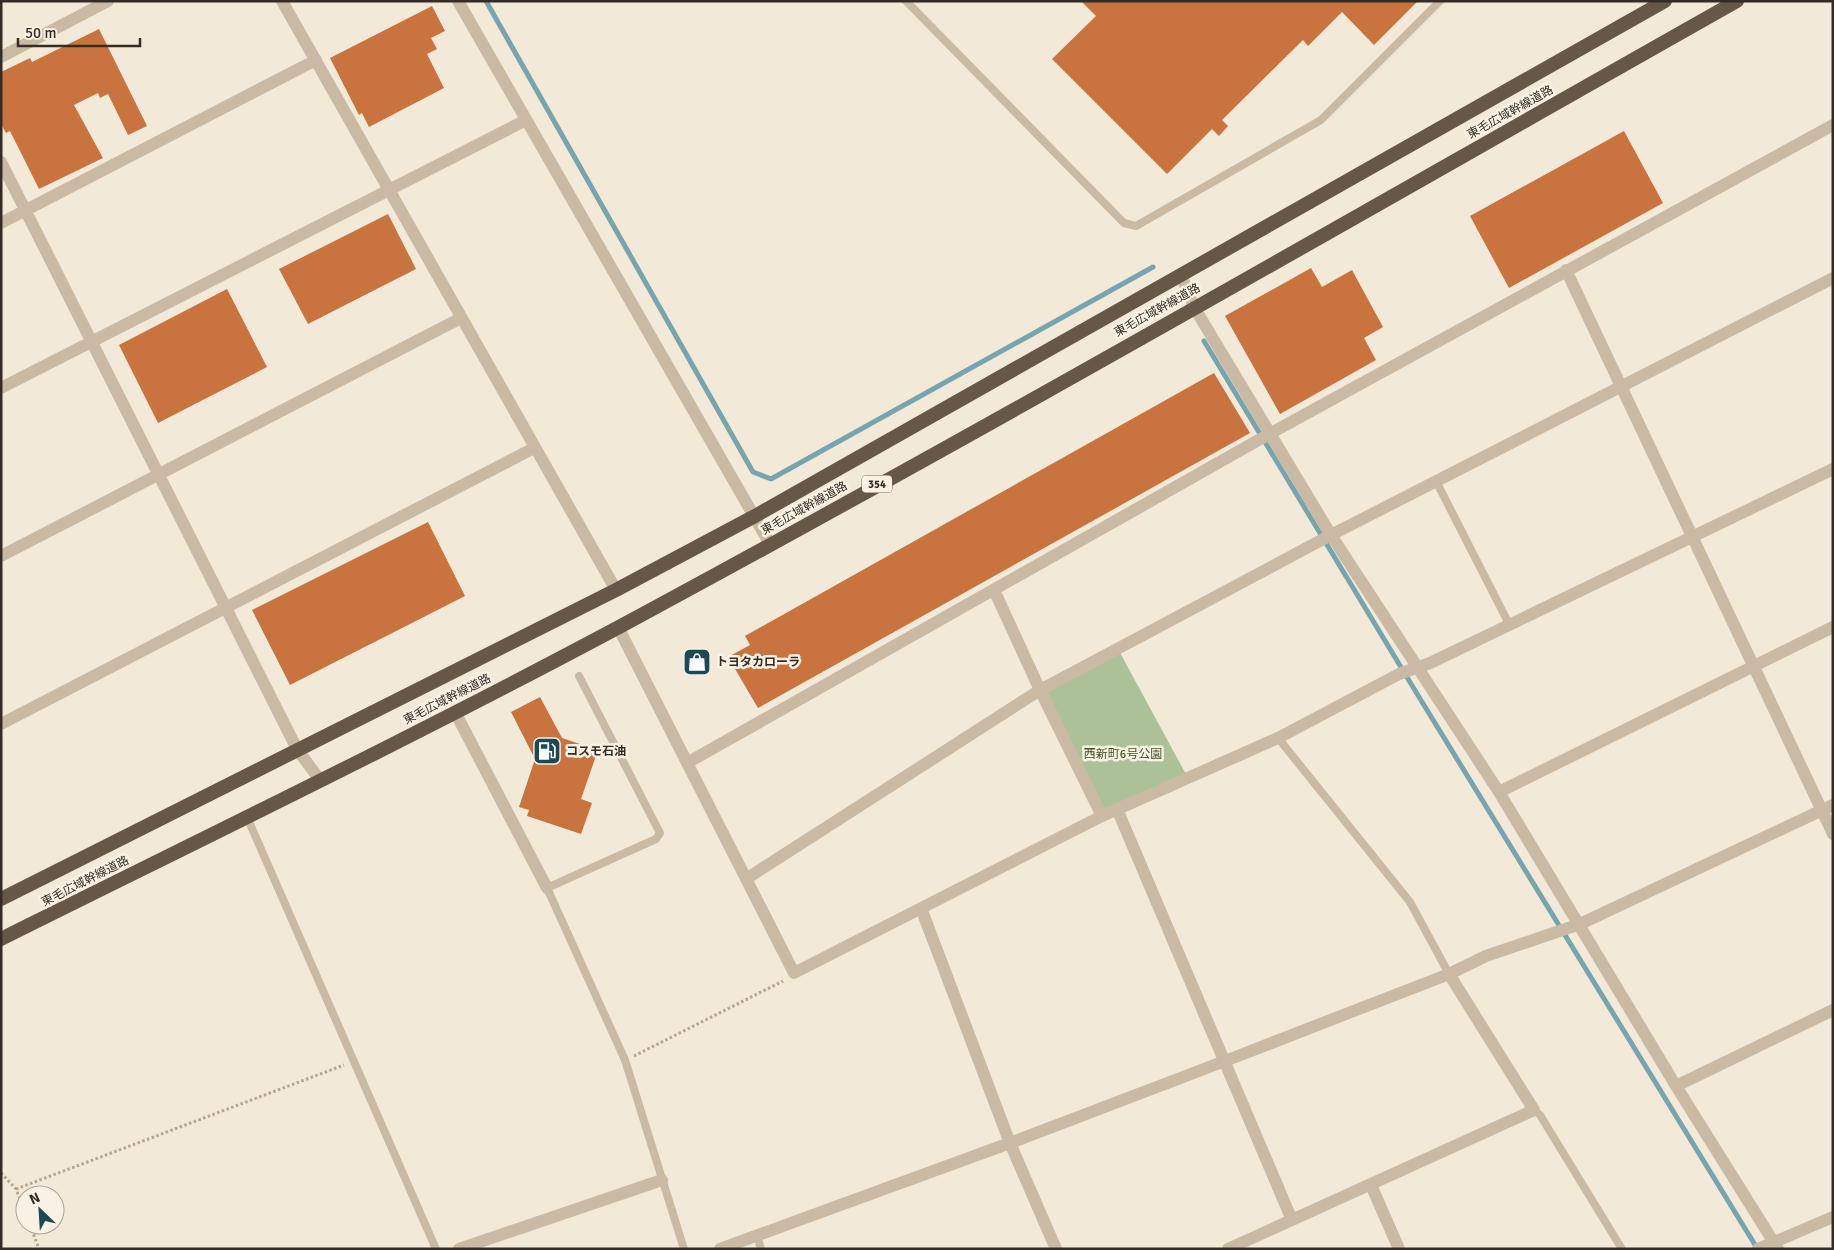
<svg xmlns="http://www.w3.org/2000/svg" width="1834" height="1250" font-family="Signika,'Noto Sans JP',sans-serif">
<rect width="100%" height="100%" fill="#f2e9d8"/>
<path fill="#adc198" d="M 1118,649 L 1188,778 L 1102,816 L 1040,690 Z"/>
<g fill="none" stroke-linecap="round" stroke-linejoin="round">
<path stroke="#76a5af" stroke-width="5" d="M 486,1 L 753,472 L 771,479 L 1153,267
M 1204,341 L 1419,697 L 1757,1248"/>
</g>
<path fill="#c9733e" d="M 1081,1 L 1418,1 L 1374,45 L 1342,12 L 1308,46 L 1303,40 L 1222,120 L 1228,126 L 1219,136 L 1212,129 L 1167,174 L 1052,59 L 1096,16 Z
M 432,6 L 445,31 L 431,38 L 437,49 L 427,54 L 444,88 L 369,127 L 362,113 L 359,115 L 330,58 Z
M 99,29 L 147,126 L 128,135 L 108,94 L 100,98 L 98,93 L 74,105 L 103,158 L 39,189 L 10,131 L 6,133 L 1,124 L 1,72 L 30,58 L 32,62 Z
M 1624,131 L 1663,203 L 1509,288 L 1470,216 Z
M 388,214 L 416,269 L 308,324 L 279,269 Z
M 1311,268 L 1322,287 L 1352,270 L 1383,327 L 1364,338 L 1376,360 L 1280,414 L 1225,316 Z
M 227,289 L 267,367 L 158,423 L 119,345 Z
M 1214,373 L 1250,433 L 758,708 L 728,657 L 750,645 L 745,636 Z
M 428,522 L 465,596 L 290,685 L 252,610 Z
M 540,697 L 562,738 L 598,750 L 581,799 L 592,803 L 581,834 L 527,816 L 529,810 L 519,807 L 535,759 L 511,712 Z"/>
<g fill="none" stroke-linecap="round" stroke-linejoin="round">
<path stroke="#b5a48e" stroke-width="3" stroke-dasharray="2.5 2.5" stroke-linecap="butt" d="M 634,1056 L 783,981
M 1,1173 L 16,1189 L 25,1212
M 16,1189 L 344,1065
M 30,1225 L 39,1249"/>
<path stroke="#cabaa4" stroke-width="8" d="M 906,1 L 1124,223 L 1136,226 L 1321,120 L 1440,1
M 1436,481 L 1509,624
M 579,676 L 660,833 L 656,839 L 547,888 L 625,1060 L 684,1249
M 1278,738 L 1410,902 L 1449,974
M 247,817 L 436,1249
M 1534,1110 L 1540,1115 L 1622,1249
M 757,1235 L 761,1249"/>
<path stroke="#cabaa4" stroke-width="12" d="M 282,1 L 616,590
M 1,57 L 108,1
M 1,162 L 297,749 L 320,780
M 1,223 L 316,60
M 1566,270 L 1833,834
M 1181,275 L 1194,307 L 1331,535 L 1499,792 L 1676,1086 L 1778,1249
M 1,388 L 526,120
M 1,556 L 461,318
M 994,590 L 1040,690 L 1102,816
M 618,627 L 794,973 L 1102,816 L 1278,738 L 1399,674 L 1430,663 L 1833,469
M 455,712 L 547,888
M 1,724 L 534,448
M 687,763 L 1271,433 L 1833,125
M 1499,792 L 1833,627
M 1117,809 L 1292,1220
M 746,879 L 1040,690 L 1331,535 L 1833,278
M 921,908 L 1010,1143 L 1056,1249
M 1676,1086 L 1833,1010
M 1371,1185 L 1399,1249
M 459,1249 L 662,1180
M 720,1249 L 1010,1143 L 1225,1061 L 1449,974 L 1486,956 L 1580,924 L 1833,805
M 1228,1249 L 1534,1110 L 1449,974
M 1758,1249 L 1833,1217"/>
<path stroke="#cabaa4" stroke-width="12" d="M 458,1 L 770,544"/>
<path stroke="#665749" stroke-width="14" d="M 1,899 L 616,590 L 755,516 L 1665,1
M 1,939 C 208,836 417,735 621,626 C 996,424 1365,211 1737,1"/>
</g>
<defs>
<symbol id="shop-square" viewBox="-11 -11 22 22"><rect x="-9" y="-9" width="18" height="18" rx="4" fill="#1a4a57" stroke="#f9f2e4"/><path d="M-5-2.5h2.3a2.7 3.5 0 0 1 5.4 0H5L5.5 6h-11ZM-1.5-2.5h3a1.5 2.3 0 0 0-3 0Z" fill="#fff"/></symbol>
<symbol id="fuel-square" viewBox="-11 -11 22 22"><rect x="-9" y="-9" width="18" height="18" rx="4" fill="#1a4a57" stroke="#f9f2e4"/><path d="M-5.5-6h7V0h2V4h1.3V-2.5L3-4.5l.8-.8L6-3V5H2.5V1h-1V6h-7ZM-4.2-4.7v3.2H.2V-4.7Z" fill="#fff"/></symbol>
</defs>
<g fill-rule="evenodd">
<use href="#shop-square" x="681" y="646" width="32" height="32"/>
<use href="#fuel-square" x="531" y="735" width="32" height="32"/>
</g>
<g text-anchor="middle" stroke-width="5" stroke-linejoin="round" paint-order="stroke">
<rect fill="#f9f2e4" stroke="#70675f" stroke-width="1" x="862" y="475.5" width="30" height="17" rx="4"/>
<g font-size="11" font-weight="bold" fill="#352c26">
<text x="877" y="488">354</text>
</g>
<g font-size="12" fill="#352c26" stroke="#f9f2e4">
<text transform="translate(1510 112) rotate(-29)" y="4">東毛広域幹線道路</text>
<text transform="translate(1157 310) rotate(-29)" y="4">東毛広域幹線道路</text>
<text transform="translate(804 508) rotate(-29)" y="4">東毛広域幹線道路</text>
<text transform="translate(447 699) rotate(-27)" y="4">東毛広域幹線道路</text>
<text transform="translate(85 881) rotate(-27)" y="4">東毛広域幹線道路</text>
</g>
<g font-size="12" font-weight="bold" fill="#352c26" stroke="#f9f2e4" text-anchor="start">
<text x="716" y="666">トヨタカローラ</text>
<text x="566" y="755">コスモ石油</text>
</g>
<g font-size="12" fill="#3e5329" stroke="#f9f2e4">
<text x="1123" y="758">西新町6号公園</text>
</g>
</g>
<rect width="1834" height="1250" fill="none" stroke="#352c26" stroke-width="5"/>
<g transform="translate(40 1210) rotate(335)"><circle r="24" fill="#f9f2e4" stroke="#aba398"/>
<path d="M0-4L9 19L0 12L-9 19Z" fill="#1a4a57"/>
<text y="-8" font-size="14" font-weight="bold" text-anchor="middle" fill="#352c26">N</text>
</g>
<path d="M18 38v8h122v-8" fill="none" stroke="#352c26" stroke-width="2.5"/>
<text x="25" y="38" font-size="15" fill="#352c26" stroke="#f9f2e4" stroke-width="4" paint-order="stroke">50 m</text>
</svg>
